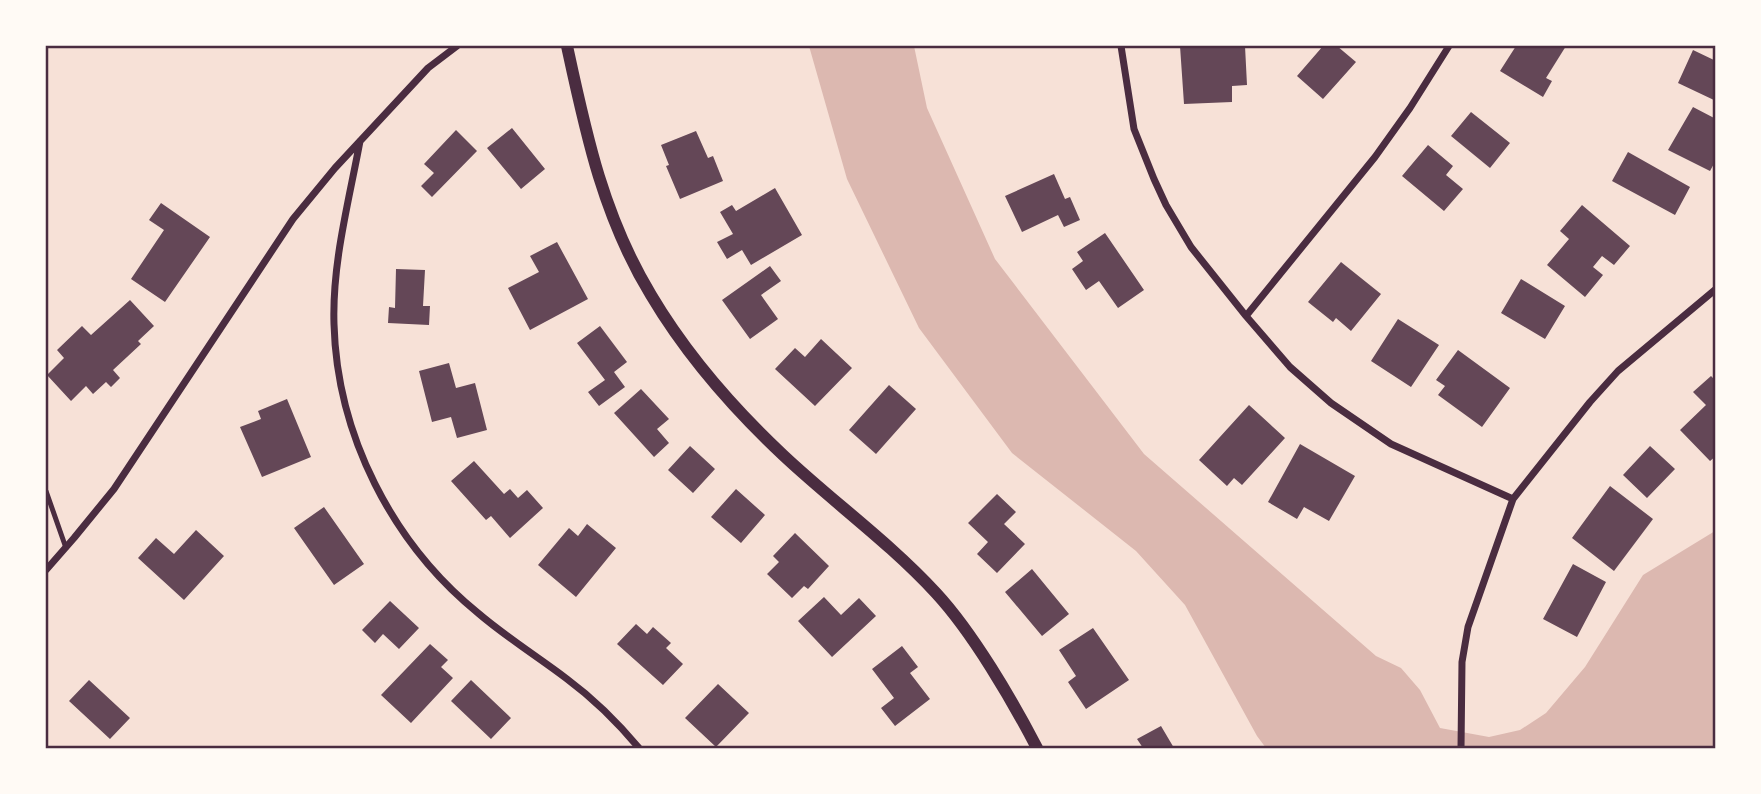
<svg xmlns="http://www.w3.org/2000/svg" width="1761" height="794" font-family="'Archivo Narrow',sans-serif">
<rect width="100%" height="100%" fill="#f7e1d7"/>
<path fill="#dcb8b0" d="M 809,46 L 914,46 L 927,108 L 995,259 L 1144,454 L 1376,656 L 1401,668 L 1420,690 L 1440,728 L 1489,737 L 1520,730 L 1546,713 L 1585,667 L 1643,575 L 1715,531 L 1715,748 L 1266,748 L 1257,736 L 1185,605 L 1136,551 L 1012,453 L 919,328 L 847,179 Z"/>
<path fill="#644757" d="M 1180,46 L 1245,46 L 1247,85 L 1232,86 L 1232,102 L 1184,104 Z
M 1323,46 L 1337,46 L 1356,62 L 1323,99 L 1297,76 Z
M 1516,46 L 1566,46 L 1546,78 L 1552,81 L 1543,97 L 1500,71 Z
M 1693,50 L 1716,61 L 1716,101 L 1678,83 Z
M 1693,107 L 1716,119 L 1716,160 L 1710,171 L 1668,150 Z
M 1471,112 L 1510,143 L 1490,168 L 1451,136 Z
M 512,128 L 545,169 L 521,189 L 487,148 Z
M 456,130 L 477,151 L 432,197 L 421,186 L 434,173 L 424,164 Z
M 696,131 L 708,158 L 713,156 L 723,181 L 680,199 L 666,166 L 669,165 L 661,145 Z
M 1428,145 L 1453,166 L 1446,175 L 1463,189 L 1444,211 L 1402,176 Z
M 1628,152 L 1690,187 L 1675,215 L 1612,181 Z
M 1054,174 L 1065,199 L 1070,197 L 1080,220 L 1064,227 L 1058,215 L 1022,232 L 1005,196 Z
M 775,188 L 802,235 L 751,265 L 742,250 L 727,259 L 717,242 L 733,234 L 720,212 L 732,205 L 736,211 Z
M 161,203 L 210,237 L 165,302 L 131,279 L 164,230 L 149,220 Z
M 1582,205 L 1630,246 L 1614,265 L 1602,256 L 1593,267 L 1603,275 L 1585,297 L 1547,265 L 1569,239 L 1560,231 Z
M 1105,233 L 1144,290 L 1118,308 L 1099,281 L 1086,290 L 1072,269 L 1083,261 L 1077,252 Z
M 557,242 L 588,299 L 530,330 L 508,288 L 539,272 L 530,256 Z
M 1341,262 L 1381,294 L 1351,331 L 1336,318 L 1333,322 L 1308,302 Z
M 770,266 L 781,281 L 761,295 L 778,319 L 750,339 L 722,300 Z
M 396,269 L 425,270 L 423,306 L 430,306 L 429,325 L 388,323 L 389,307 L 395,308 Z
M 1521,279 L 1565,306 L 1545,339 L 1501,313 Z
M 130,300 L 154,326 L 138,341 L 141,344 L 113,370 L 120,378 L 111,387 L 106,382 L 93,394 L 86,386 L 71,401 L 47,375 L 64,358 L 57,350 L 82,326 L 91,335 Z
M 1398,319 L 1439,345 L 1411,387 L 1371,361 Z
M 600,326 L 627,362 L 614,372 L 625,387 L 599,406 L 588,392 L 605,380 L 577,343 Z
M 821,339 L 852,368 L 815,406 L 775,369 L 795,348 L 805,357 Z
M 1458,350 L 1510,388 L 1482,427 L 1438,395 L 1445,386 L 1436,380 Z
M 449,363 L 456,388 L 475,383 L 487,430 L 457,438 L 451,417 L 432,422 L 419,371 Z
M 1711,376 L 1716,381 L 1716,456 L 1710,461 L 1680,430 L 1706,405 L 1693,392 Z
M 889,385 L 916,409 L 876,454 L 849,430 Z
M 641,389 L 669,419 L 657,429 L 669,443 L 654,457 L 614,413 Z
M 287,399 L 311,457 L 262,477 L 240,427 L 261,419 L 258,411 Z
M 1249,405 L 1285,438 L 1242,485 L 1234,478 L 1227,486 L 1199,460 Z
M 1300,444 L 1355,476 L 1329,521 L 1304,507 L 1297,519 L 1268,502 Z
M 690,446 L 715,469 L 693,493 L 668,470 Z
M 1650,446 L 1675,469 L 1647,498 L 1623,475 Z
M 474,461 L 504,494 L 510,489 L 518,498 L 527,490 L 543,508 L 510,538 L 491,516 L 486,520 L 451,481 Z
M 1610,486 L 1653,519 L 1614,571 L 1572,538 Z
M 736,489 L 765,515 L 741,543 L 711,517 Z
M 997,494 L 1016,512 L 1004,524 L 1025,544 L 997,573 L 977,554 L 988,542 L 968,523 Z
M 324,507 L 364,564 L 334,585 L 294,528 Z
M 587,524 L 616,548 L 576,597 L 538,565 L 569,528 L 578,536 Z
M 196,530 L 224,556 L 184,600 L 138,558 L 156,538 L 174,554 Z
M 795,533 L 829,566 L 808,589 L 804,586 L 792,598 L 767,574 L 779,562 L 773,556 Z
M 1573,564 L 1606,582 L 1577,637 L 1543,619 Z
M 1032,569 L 1069,614 L 1042,636 L 1005,592 Z
M 824,597 L 841,615 L 859,598 L 876,616 L 832,657 L 798,621 Z
M 390,601 L 419,628 L 399,649 L 383,634 L 375,643 L 362,630 Z
M 636,624 L 647,634 L 653,627 L 671,643 L 666,648 L 683,664 L 663,685 L 617,644 Z
M 1093,628 L 1129,680 L 1086,709 L 1068,682 L 1076,676 L 1059,650 Z
M 430,644 L 448,660 L 441,667 L 453,678 L 411,723 L 381,695 Z
M 902,646 L 918,667 L 910,673 L 930,699 L 895,726 L 881,708 L 894,698 L 872,669 Z
M 89,680 L 130,718 L 110,739 L 69,701 Z
M 471,680 L 511,718 L 491,739 L 451,701 Z
M 718,684 L 749,713 L 716,747 L 685,718 Z
M 1161,726 L 1174,748 L 1143,748 L 1137,739 Z"/>
<g fill="none" stroke-linecap="round" stroke-linejoin="round">
<path stroke="#4a2c40" stroke-width="5" d="M 46,491 L 66,548"/>
<path stroke="#4a2c40" stroke-width="7" d="M 1121,46 L 1134,129 L 1154,179 L 1166,205 L 1191,247 L 1246,316 L 1290,367 L 1331,403 L 1391,444 L 1513,499
M 360,141 C 349,201 332,263 334,324 C 337,435 392,543 478,613 C 506,637 538,657 567,679 C 594,699 618,723 639,748
M 1246,316 L 1375,157 L 1410,108 L 1449,46
M 46,570 L 74,538 L 114,489 L 293,219 L 335,168 L 428,68 L 457,46
M 1461,748 L 1462,662 L 1468,627 L 1513,499 L 1590,402 L 1618,371 L 1716,289"/>
<path stroke="#4a2c40" stroke-width="12" d="M 567,46 C 586,134 603,216 651,295 C 686,354 733,408 783,455 C 833,502 889,542 936,593 C 973,633 1012,700 1037,748"/>
</g>
<rect width="1761" height="794" fill="none" stroke="#fffaf5" stroke-width="94"/>
<rect x="47" y="47" width="1667" height="700" fill="none" stroke="#4a2c40" stroke-width="2.5"/>
</svg>
